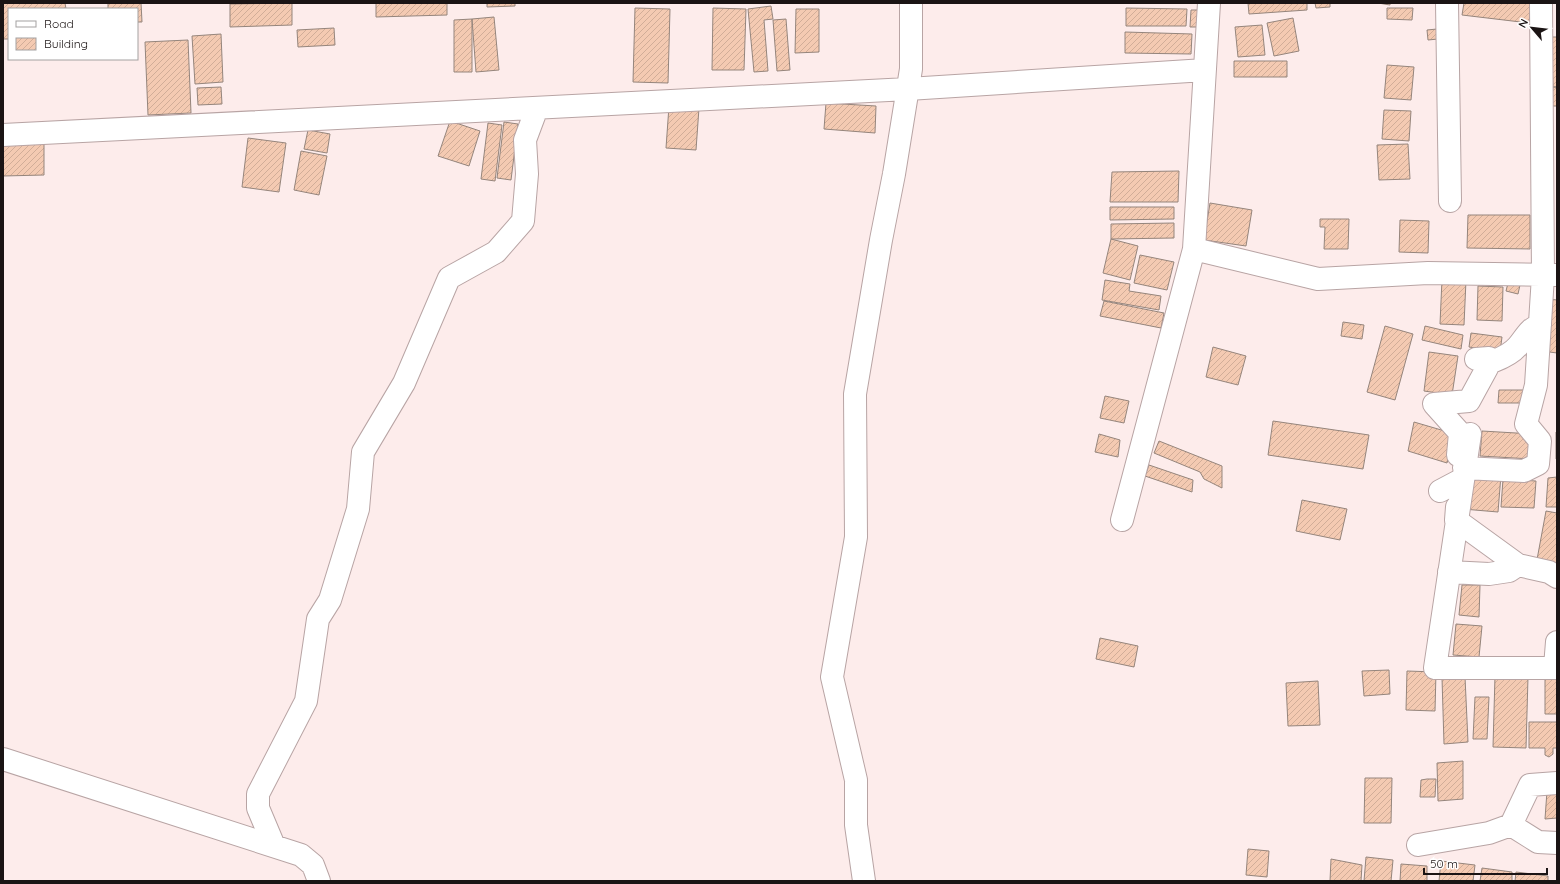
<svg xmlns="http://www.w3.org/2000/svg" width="1560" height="884" font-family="Quicksand,sans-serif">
<defs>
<pattern id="building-hatch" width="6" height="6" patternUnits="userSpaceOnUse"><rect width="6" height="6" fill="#f4cab2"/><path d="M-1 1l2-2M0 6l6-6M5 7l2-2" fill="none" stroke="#d1ad98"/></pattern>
</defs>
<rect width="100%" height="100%" fill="#fdeceb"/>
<path fill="url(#building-hatch)" stroke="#95857c" d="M 3,3 L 65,3 L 66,9 L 9,9 L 9,39 L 3,39 Z
M 108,3 L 141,3 L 142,22 L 137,22 L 137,9 L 108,9 Z
M 292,3 L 292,25 L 230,27 L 230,4 Z
M 376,3 L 447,3 L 447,15 L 376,17 Z
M 487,3 L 515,3 L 515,6 L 487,7 Z
M 1248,3 L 1307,3 L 1307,10 L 1249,14 Z
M 1315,3 L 1330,3 L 1330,7 L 1316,8 Z
M 1378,3 L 1390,3 L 1390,5 Z
M 1464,3 L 1531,3 L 1529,23 L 1462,15 Z
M 771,6 L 773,19 L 764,20 L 768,71 L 754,72 L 748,9 Z
M 635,8 L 670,9 L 668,83 L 633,82 Z
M 713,8 L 746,9 L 744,70 L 712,70 Z
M 1126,8 L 1187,9 L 1186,26 L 1126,26 Z
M 1387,8 L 1413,8 L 1412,20 L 1387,19 Z
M 796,9 L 819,9 L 819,52 L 795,53 Z
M 1191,10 L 1201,10 L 1200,27 L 1190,27 Z
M 494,17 L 499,70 L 476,72 L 472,19 Z
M 1293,18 L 1299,51 L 1274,56 L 1267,23 Z
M 472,19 L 472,72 L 454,72 L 454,20 Z
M 786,19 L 790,70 L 777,71 L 773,20 Z
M 1262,25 L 1265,55 L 1238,57 L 1235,27 Z
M 334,28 L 335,45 L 298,47 L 297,30 Z
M 1437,29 L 1438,39 L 1428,40 L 1427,30 Z
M 1125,32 L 1192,34 L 1191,54 L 1125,53 Z
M 221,34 L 223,82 L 195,84 L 192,36 Z
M 1551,37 L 1557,37 L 1557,87 L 1553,87 Z
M 188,40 L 191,113 L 148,115 L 145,42 Z
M 1234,61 L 1287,61 L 1287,77 L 1234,77 Z
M 1387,65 L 1414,67 L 1411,100 L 1384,98 Z
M 221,87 L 222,104 L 198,105 L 197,88 Z
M 1553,87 L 1557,87 L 1557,106 L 1551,106 Z
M 826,103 L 876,106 L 875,133 L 824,129 Z
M 669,106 L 699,108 L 696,150 L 666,148 Z
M 1384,110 L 1411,111 L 1409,141 L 1382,139 Z
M 450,121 L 480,131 L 469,166 L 438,156 Z
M 504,122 L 518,124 L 511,180 L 497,178 Z
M 488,123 L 502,125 L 495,181 L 481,179 Z
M 308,130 L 330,134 L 327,153 L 304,149 Z
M 248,138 L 286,143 L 279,192 L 242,187 Z
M 3,144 L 44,144 L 44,175 L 3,176 Z
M 1408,144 L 1410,179 L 1379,180 L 1377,145 Z
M 301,151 L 327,156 L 319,195 L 294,190 Z
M 1179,171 L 1178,202 L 1110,202 L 1112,172 Z
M 1210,203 L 1252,210 L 1246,246 L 1204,240 Z
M 1110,207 L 1174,207 L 1174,219 L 1110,220 Z
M 1468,215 L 1530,215 L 1530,249 L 1467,248 Z
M 1320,219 L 1349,219 L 1348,249 L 1324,249 L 1325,227 L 1320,227 Z
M 1400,220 L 1429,221 L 1428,253 L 1399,252 Z
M 1174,223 L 1174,238 L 1111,239 L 1111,224 Z
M 1111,239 L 1138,246 L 1130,280 L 1103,273 Z
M 1140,255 L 1174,262 L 1167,290 L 1134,283 Z
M 1442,279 L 1466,280 L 1464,325 L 1440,324 Z
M 1105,280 L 1130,284 L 1129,291 L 1161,296 L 1159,310 L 1102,300 Z
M 1508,283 L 1520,285 L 1518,294 L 1506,291 Z
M 1478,286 L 1503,287 L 1502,321 L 1477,320 Z
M 1548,299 L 1557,300 L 1557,353 L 1542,351 Z
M 1104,301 L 1164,313 L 1161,328 L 1100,316 Z
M 1343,322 L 1364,325 L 1362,339 L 1341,336 Z
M 1385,326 L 1413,334 L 1395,400 L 1367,392 Z
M 1425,326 L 1463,335 L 1461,349 L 1422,340 Z
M 1471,333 L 1502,337 L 1500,352 L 1469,347 Z
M 1213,347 L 1246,356 L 1238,385 L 1206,377 Z
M 1429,352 L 1458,356 L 1452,395 L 1424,391 Z
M 1499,390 L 1526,390 L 1526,403 L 1498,403 Z
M 1105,396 L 1129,401 L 1124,423 L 1100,418 Z
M 1273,421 L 1369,435 L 1363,469 L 1268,455 Z
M 1414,422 L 1455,434 L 1447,463 L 1408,451 Z
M 1482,431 L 1533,434 L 1531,459 L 1480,456 Z
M 1556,432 L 1557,432 L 1557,459 L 1556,459 Z
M 1099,434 L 1120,440 L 1118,457 L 1095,452 Z
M 1159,441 L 1222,466 L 1222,488 L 1204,479 L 1200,472 L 1154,453 Z
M 1149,465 L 1193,480 L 1192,492 L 1145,476 Z
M 1466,472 L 1501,475 L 1498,512 L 1463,509 Z
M 1557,477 L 1557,507 L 1546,507 L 1548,478 Z
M 1503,479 L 1536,481 L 1534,508 L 1501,507 Z
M 1302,500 L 1347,509 L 1340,540 L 1296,531 Z
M 1546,511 L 1557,513 L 1557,568 L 1536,565 Z
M 1462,585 L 1480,585 L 1479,617 L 1459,615 Z
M 1456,624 L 1482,626 L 1479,657 L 1453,655 Z
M 1100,638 L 1138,646 L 1134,667 L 1096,659 Z
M 1389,670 L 1390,694 L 1364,696 L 1362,671 Z
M 1407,671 L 1436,672 L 1435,711 L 1406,710 Z
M 1495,676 L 1528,677 L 1526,748 L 1493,747 Z
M 1465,677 L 1468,742 L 1444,744 L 1442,678 Z
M 1545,678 L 1557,678 L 1557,714 L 1545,714 Z
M 1318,681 L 1320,725 L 1288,726 L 1286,683 Z
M 1475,697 L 1489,697 L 1487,739 L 1473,739 Z
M 1529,722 L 1557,722 L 1557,748 L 1553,748 L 1553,754 L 1549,757 L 1545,755 L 1545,748 L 1529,748 Z
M 1463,761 L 1463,799 L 1438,801 L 1437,763 Z
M 1365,778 L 1392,778 L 1391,823 L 1364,823 Z
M 1427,779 L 1436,779 L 1435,797 L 1420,797 L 1421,780 Z
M 1547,791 L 1557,791 L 1557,818 L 1545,819 Z
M 1248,849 L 1269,851 L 1267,877 L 1246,875 Z
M 1366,857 L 1393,860 L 1391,881 L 1364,881 Z
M 1331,859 L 1362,865 L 1361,881 L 1330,881 Z
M 1441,861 L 1475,865 L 1473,881 L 1439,881 Z
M 1401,864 L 1427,866 L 1427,881 L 1400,881 Z
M 1482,868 L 1512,872 L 1512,881 L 1480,881 Z
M 1516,872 L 1548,876 L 1548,881 L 1515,881 Z"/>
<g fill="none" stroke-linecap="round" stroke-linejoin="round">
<defs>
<path id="minor" d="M 1447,3 L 1450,201
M 3,135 L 908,89 L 1205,70
M 1194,249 L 1318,279 L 1428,273 L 1557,275
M 1476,359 L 1489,358 L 1494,361 C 1502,358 1512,353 1518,346 C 1525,338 1529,328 1540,325
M 1470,434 L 1435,668 L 1557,668
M 1458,455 L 1460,433 L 1434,404 L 1469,401 L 1487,368 L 1489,358
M 1464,468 L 1524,471 L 1538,464 L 1540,441 L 1526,424 L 1536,385 L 1543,276 L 1541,4
M 1440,491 L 1457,482
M 1457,507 L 1456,520 L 1518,565 L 1549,572 L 1557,577
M 1122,520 L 1194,249 L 1209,3
M 1449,572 L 1489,574 L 1509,571 L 1518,565
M 1555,667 L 1557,642
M 3,759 L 301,855 L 313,865 L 319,881
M 1511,825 L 1538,842 L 1557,843
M 1418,845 L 1489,833 L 1511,825 L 1530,785 L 1557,783
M 274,846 L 258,808 L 258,794 L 306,701 L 318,619 L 330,600 L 358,509 L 363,452 L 404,383 L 449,278 L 496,252 L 523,221 L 527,174 L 525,140 L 537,108
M 864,881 L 856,825 L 856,780 L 832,677 L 856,537 L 855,394 L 881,240 L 894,174 L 911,69 L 911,3"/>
</defs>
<use href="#minor" stroke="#b8a4a4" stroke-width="24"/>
<use href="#minor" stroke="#fff" stroke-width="22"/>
</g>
<rect width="1560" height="884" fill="none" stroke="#1b1414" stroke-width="8"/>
<rect x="8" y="8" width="130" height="52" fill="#ffffff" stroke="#a4a1a1"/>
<rect x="16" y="21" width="20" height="6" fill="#ffffff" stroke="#a4a1a1"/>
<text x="44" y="28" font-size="12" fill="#1b1414">Road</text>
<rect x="16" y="38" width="20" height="12" fill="url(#building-hatch)" stroke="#a4a1a1"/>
<text x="44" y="48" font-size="12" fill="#1b1414">Building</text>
<g transform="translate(1532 28) rotate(298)" stroke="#ffffff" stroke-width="3" paint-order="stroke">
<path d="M0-3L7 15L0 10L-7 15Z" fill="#1b1414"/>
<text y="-6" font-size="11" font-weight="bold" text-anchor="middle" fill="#1b1414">N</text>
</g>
<path d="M1424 868v6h123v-6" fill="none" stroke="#1b1414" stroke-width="2"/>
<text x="1430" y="868" font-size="12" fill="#1b1414" stroke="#ffffff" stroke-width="3" paint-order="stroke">50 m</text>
</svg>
